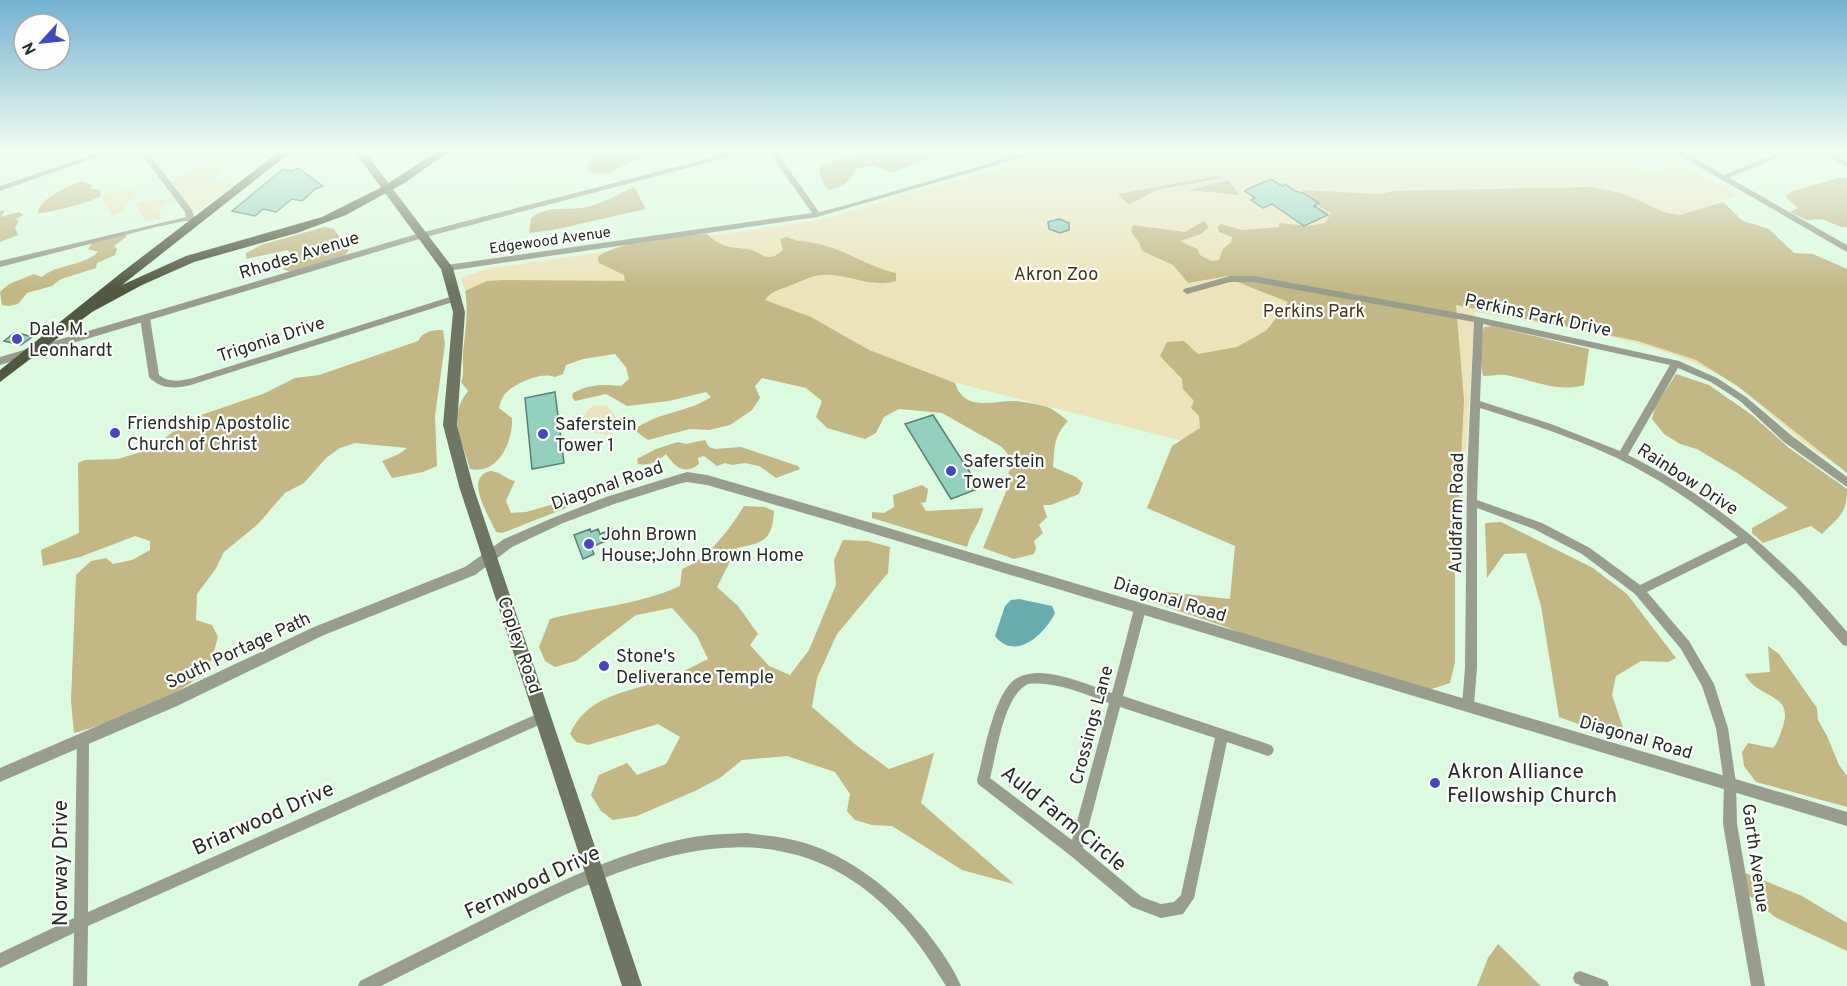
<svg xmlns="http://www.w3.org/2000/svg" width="1847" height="986" font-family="Overpass,sans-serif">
<rect width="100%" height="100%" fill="#dcfadf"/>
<path fill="#ede3ba" d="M 1060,151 L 1614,151 L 1651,173 L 1679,162 L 1737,195 L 1711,205 L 1847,472 C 1831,461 1813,450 1798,438 C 1771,416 1746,389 1715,373 C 1646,336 1551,326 1475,312 L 1462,513 L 627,298 L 471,307 L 461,278 L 486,269 L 819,220 Z
M 195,165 L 224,169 L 215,180 L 234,184 L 202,209 L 192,212 L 171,183 Z
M 130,188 L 136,196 L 125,204 L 123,211 L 112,216 L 100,196 Z
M 164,199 L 175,200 L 158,208 L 162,218 L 145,222 L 136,203 Z
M 597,405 L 607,406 L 615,415 L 613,432 L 609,435 L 593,433 L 584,424 C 582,414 588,407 597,405 Z"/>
<path fill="#c3b785" d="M 596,151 L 666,151 L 666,152 C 656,157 648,157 638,160 C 621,163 604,183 587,170 L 588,162 Z
M 860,151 L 967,151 L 930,159 L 892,172 L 873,166 L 856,169 C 850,182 844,186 830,190 L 825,187 L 819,172 L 820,167 C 833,160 848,159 860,151 Z
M 1216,176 L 1222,178 L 1156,190 L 1129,205 L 1118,194 Z
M 1838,178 L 1847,178 L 1847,227 L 1841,227 L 1822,219 L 1807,220 L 1790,212 L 1798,208 L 1785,196 L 1793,191 Z
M 1228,180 L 1240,195 L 1189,190 Z
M 83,181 L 92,185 L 90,189 L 99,190 L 101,196 C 95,201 46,214 38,213 C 38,199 70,185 83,181 Z
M 634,187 L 646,209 L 553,230 L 529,233 L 531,218 C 547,206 563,210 581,208 C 599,206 618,194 634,187 Z
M 1591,187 L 1624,194 L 1666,213 L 1680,215 L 1723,202 L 1743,221 L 1769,229 L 1794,253 L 1813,254 L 1847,269 L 1847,473 L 1739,387 L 1696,360 L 1638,341 L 1456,305 L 1464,400 L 1459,500 L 1455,533 L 1455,662 L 1450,683 L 1422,692 L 1301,657 L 1226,627 L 1146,600 L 1147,590 L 1230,599 L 1235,546 L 1147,508 L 1172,446 L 1200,428 L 1199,416 L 1191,408 L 1194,401 L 1183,389 L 1182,379 L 1160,356 L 1167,342 L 1184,341 L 1198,354 L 1237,347 L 1267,330 L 1288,302 L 1230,279 L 1228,276 L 1188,283 L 1173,265 L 1142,251 L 1139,242 L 1131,232 L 1133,225 L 1185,232 L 1204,221 L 1209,227 L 1201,234 L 1180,241 L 1197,249 L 1200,255 L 1211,261 L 1219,260 L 1223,249 L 1231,242 L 1232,237 L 1219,232 L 1217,227 L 1221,224 L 1242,230 L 1279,227 L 1279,223 L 1309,226 L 1325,223 L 1331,213 L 1320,207 L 1301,190 L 1380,194 L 1393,191 Z
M 5,210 L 1,217 L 19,212 L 23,215 L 16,219 L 19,221 L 15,227 L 18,235 L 0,242 L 0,211 Z
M 324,227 L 334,229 L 340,238 L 339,245 L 349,250 L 344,256 L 290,272 L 283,269 L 291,258 L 288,250 L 246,259 L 246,253 L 261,245 Z
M 125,234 L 127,236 L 114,246 L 117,249 L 115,255 L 97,263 L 96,268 L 61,279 L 52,286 L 27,293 L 18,304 L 9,306 L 2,305 L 0,292 L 9,284 L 34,274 L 42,277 C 57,264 84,266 98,252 L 88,249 L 92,243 Z
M 707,234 C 722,248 729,247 747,249 C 763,252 766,265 783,250 L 780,239 L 787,237 C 801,243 800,240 814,243 C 843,248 868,267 896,273 L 896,281 C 866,289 843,270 815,276 C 807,278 797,283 789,286 C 779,290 771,291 765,300 L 811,317 L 869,350 L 955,383 C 965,413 994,400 1016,401 C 1025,402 1036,404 1044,406 C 1053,408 1061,416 1068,421 C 1053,437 1055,447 1053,467 L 1076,477 L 1083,483 L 1079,494 L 1051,505 L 1043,505 L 1047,517 L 1039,525 L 1043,533 L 1034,541 L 1036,548 L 1034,554 L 1014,559 L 983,548 L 1012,477 L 1008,473 L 1015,463 L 1002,447 L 942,413 L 899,409 L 884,417 L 876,433 L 865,439 L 827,428 L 816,417 L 822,401 L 806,388 L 762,378 L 755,386 L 760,398 L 752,410 L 730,425 L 709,430 L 690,429 L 648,440 L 634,430 C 657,412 687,413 711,397 L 706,392 L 669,401 L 627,406 L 606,394 L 575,401 L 572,397 L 573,393 C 589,384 603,384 621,386 L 629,379 L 626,367 L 615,354 L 583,359 L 566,365 L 563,374 L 555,377 C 543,371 514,383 505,394 C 502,397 500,404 499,408 L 512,418 C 513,442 498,475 470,469 C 462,440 447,417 468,391 L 461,382 C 465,373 462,363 463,353 C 465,331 469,312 465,291 L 487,281 L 503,280 L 625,281 L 624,275 L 599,263 L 598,257 C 614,242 683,235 707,234 Z
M 1492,326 L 1589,349 L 1584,385 C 1557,393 1533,380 1506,375 C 1498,374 1491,376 1483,376 C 1480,359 1478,343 1484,327 Z
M 443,330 L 445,344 L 435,416 L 437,466 L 423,472 L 392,478 L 382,461 L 399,454 L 407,448 L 355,443 L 340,448 L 326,458 L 304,483 L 285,493 L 258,524 L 224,552 L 215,570 L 197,594 L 196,620 L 212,625 L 218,637 C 215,647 213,659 207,668 C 192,692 103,726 74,733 L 71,701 L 76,575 L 91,561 L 106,558 L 113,564 L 132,560 L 150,550 L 150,541 L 135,536 L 80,557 L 43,566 L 41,550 L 79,533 L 78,463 L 85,460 L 118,459 L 144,451 L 156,445 L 178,428 L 201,415 L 263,394 L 295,378 L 319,375 L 418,341 C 423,331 433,330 443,330 Z
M 1676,374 L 1709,385 L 1752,415 L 1789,448 L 1847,489 C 1847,515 1839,516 1822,534 L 1811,526 L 1763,543 L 1752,533 L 1752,528 L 1788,508 L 1739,474 L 1697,449 L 1680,444 L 1664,434 L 1652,419 L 1655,407 Z
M 705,440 L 709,447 L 715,449 L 741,447 L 798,466 L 800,469 L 776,478 L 759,466 L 745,463 L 732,465 L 725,463 L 717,466 L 704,456 L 698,458 L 699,464 C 684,476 674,466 666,454 C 658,461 650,466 638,464 L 637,459 L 656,449 L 678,442 L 686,444 Z
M 490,471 C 500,471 505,479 515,481 L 506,501 L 511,513 L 526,512 L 547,506 L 609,485 L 614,487 L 615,489 L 502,533 L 496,532 C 490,517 463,478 490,471 Z
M 922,485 L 928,489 L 926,502 L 921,503 L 926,511 L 983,508 C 980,524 970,533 967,547 L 872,518 L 872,512 L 884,513 L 894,507 L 893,495 Z
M 744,506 L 765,507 L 774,511 C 772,541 764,542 737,548 L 717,587 L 738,606 L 758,634 L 750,645 L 769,666 L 790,675 L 809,650 L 836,585 L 834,560 L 843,540 L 868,541 L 890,547 L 888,573 L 837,634 L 817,678 L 812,707 L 856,745 L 889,769 L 934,753 L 921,803 L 1014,884 L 962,870 L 892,826 L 872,825 L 855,820 L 847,811 L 850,794 L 835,772 L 787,756 L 742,760 L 720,778 L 695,791 L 637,816 L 613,820 L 601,811 L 591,795 L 599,775 L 627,763 L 637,775 L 666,764 L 680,737 L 658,724 L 588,745 L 576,742 L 570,734 C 586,698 619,694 653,683 C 671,677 691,668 708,659 L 697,636 L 672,608 L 636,615 L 576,661 L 555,667 L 545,661 L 539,647 L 550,619 C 594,607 639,605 680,586 L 682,569 C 707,560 730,529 744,506 Z
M 1501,522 L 1593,568 L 1627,594 L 1676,658 L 1668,662 L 1641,661 L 1616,676 L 1612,695 L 1628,742 L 1559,717 L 1541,606 L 1526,553 L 1504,554 L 1487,578 L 1485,523 Z
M 1768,646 L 1779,654 L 1817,708 L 1818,720 L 1827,736 L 1839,765 L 1847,776 L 1847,807 L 1756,782 L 1744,766 L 1742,752 L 1748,743 L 1773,748 C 1779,741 1780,734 1783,726 C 1794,692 1756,699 1745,674 L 1770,672 Z
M 1743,872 L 1802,896 L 1847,923 L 1847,951 L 1775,917 L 1746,893 Z
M 1498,944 L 1541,986 L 1477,986 L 1488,958 Z"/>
<path fill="#69acae" d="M 1019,599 L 1052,606 L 1055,613 C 1045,634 1015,662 995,636 L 1005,606 L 1011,600 Z"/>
<path fill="#93d0bd" stroke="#5a8175" stroke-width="1.5" d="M 298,168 L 323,186 L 315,189 L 302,201 L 292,199 L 276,212 L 263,209 L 255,216 L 232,211 L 283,169 L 292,171 Z
M 1271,179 L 1282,186 L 1285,184 L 1295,191 L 1303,193 L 1319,203 L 1314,206 L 1328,215 L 1304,226 L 1272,204 L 1263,208 L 1251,200 L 1255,198 L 1245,191 L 1246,190 Z
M 1059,219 L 1069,223 L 1069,230 L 1060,233 L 1049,229 L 1048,222 Z
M 14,333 L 22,334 L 32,337 L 21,345 L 4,341 Z
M 555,392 L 564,463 L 532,469 L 525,398 Z
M 933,415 L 958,454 L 980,488 L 951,499 L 905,424 Z
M 590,529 L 591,532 L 598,529 L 600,534 L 613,529 L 616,537 L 591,547 L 594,554 L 583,559 L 574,535 Z"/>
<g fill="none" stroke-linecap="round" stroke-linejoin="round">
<path fill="#989d8e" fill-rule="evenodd" d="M 103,151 L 114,151 L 0,191 L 0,186 Z
M 139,151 L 147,151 L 192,210 L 194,217 L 203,217 L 203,221 L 185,221 L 156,227 L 0,267 L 0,261 L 186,217 L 185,212 Z
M 768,151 L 776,151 L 819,212 L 843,206 L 1033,151 L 1045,151 L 817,217 L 447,271 L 443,268 L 447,265 L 812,213 Z
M 1783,151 L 1793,151 L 1726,179 L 1720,179 L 1719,177 Z
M 1816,151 L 1826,151 L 1847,162 L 1847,167 Z
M 1230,276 L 1254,276 L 1464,314 L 1679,361 L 1717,378 L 1746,397 L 1792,436 L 1847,477 L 1847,487 L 1784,442 L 1740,401 L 1711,382 L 1678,368 L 1628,455 C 1713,497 1786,559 1847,632 L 1847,646 L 1843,645 L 1796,591 L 1746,543 L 1647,592 L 1689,641 L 1714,684 L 1728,728 L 1736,783 L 1737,824 L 1765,986 L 1751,986 L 1723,824 L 1724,783 L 1716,728 L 1702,686 L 1681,649 L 1635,594 L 1582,554 L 1534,529 L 1477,508 L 1477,668 L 1474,705 L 1472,709 L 1468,711 L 1464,709 L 1462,705 L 1465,668 L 1467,475 L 1474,322 L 1254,282 L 1230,282 L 1187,294 L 1183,291 L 1184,289 ZM 1483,324 L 1670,365 L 1620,451 L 1551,424 L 1480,401 ZM 1480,408 C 1537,426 1595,444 1647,474 C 1680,492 1709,514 1738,537 L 1640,585 L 1590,548 L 1542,523 L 1477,500 Z
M 456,295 L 459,296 L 459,300 L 194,384 C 178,389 161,390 149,377 L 140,318 L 145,315 L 150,318 L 159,375 C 169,383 180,381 193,378 Z
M 1140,604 L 1144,606 L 1146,609 L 1123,696 L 1268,744 L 1272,746 L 1274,750 L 1272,754 L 1268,756 L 1227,742 L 1194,898 L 1183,914 L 1161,918 L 1132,907 L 1071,856 L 978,784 L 977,780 C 984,754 993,697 1014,680 C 1021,675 1031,673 1040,673 C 1065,674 1089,685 1112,693 L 1134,609 L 1136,606 ZM 1028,684 C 1056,681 1084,694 1109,703 L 1072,840 L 990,778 C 997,753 1003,696 1028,684 ZM 1120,707 L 1215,738 L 1181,895 L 1174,902 L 1161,904 L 1142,897 L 1083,848 Z
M 544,711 L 548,713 L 550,717 L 548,721 L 88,926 L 87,986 L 73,986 L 74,933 L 0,968 L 0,953 L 74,918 L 77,740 L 79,736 L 83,734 L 87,736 L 89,740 L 88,912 Z
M 747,833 C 759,835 772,836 784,838 C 841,848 891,887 927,932 C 939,948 953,967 961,986 L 946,986 C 933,965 920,945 904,926 C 790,796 650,852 519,917 C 473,940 427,963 381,986 L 358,986 L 360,981 C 408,957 456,933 504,909 C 563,880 623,851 688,838 C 707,834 727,834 747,833 Z
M 1580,971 L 1607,981 L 1609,986 L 1582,986 L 1575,983 L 1573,978 L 1575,973 Z"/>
<path fill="#989d8e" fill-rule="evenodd" d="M 738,151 L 752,151 L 426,237 L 0,365 L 0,357 L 420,233 Z
M 1672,151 L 1682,151 L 1847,245 L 1847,252 Z
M 687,472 L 707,475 L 831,511 L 1847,812 L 1847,826 L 831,521 L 707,485 L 687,482 L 678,484 L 614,504 L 563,523 L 512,547 L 475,575 L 324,635 L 177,706 L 0,782 L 0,768 L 167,696 L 314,627 L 465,567 L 504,539 L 555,517 L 606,497 Z"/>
<path fill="#6e7560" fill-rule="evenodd" d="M 354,151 L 364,151 L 453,268 L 465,312 L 457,425 L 473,486 L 642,986 L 622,986 L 459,486 L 443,425 L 453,312 L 441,269 Z"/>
<path fill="#515840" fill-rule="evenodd" d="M 280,151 L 292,151 L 122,285 L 186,256 L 322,217 L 384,186 L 438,151 L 450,151 L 406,182 L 346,215 L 297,233 L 194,262 L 142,285 L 92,312 L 0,382 L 0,370 L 121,273 Z"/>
</g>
<linearGradient id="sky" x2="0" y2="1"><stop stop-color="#75b1d1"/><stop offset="0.52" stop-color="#effdf1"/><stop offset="1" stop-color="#effdf1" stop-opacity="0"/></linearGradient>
<rect width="1847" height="289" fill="url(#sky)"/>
<g fill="#4448bd" stroke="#fdfdfd" stroke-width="2">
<circle cx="17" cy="339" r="6"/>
<circle cx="115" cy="433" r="6"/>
<circle cx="543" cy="434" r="6"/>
<circle cx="951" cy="471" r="6"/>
<circle cx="589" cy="544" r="6"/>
<circle cx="604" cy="666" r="6"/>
<circle cx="1435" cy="783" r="6"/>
</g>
<g text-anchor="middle" stroke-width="4.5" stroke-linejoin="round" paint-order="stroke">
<g font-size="15" fill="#232e24" stroke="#fdfdfd">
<text transform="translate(550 240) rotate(-8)" y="5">Edgewood Avenue</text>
</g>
<g font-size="18" fill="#232e24" stroke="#fdfdfd">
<text transform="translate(299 255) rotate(-17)" y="6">Rhodes Avenue</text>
<text transform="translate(1538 315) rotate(12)" y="6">Perkins Park Drive</text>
<text transform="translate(271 339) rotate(-18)" y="6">Trigonia Drive</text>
<text transform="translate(1688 479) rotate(33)" y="6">Rainbow Drive</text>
<text transform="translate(607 485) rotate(-19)" y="6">Diagonal Road</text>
<text transform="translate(1456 513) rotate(-89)" y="6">Auldfarm Road</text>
<text transform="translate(1170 599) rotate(17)" y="6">Diagonal Road</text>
<text transform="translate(520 645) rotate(71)" y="6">Copley Road</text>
<text transform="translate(238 650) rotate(-25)" y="6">South Portage Path</text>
<text transform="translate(1091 725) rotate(-75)" y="6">Crossings Lane</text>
<text transform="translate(1636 737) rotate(16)" y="6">Diagonal Road</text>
<text transform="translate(1756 858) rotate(82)" y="6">Garth Avenue</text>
</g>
<g font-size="18" fill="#433911" stroke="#fdfdfd">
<text x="1056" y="280">Akron Zoo</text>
<text x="1314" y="317">Perkins Park</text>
</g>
<g font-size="18" fill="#232e24" stroke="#fdfdfd" text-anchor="start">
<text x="29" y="335">Dale M.<tspan x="29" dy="21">Leonhardt</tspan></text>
<text x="127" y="429">Friendship Apostolic<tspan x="127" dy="21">Church of Christ</tspan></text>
<text x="555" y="430">Saferstein<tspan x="555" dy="21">Tower 1</tspan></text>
<text x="963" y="467">Saferstein<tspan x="963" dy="21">Tower 2</tspan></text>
<text x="601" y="540">John Brown<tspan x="601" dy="21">House;John Brown Home</tspan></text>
<text x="616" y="662">Stone's<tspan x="616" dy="21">Deliverance Temple</tspan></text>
</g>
<g font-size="21" fill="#232e24" stroke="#fdfdfd" text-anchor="start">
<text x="1447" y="778">Akron Alliance<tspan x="1447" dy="24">Fellowship Church</tspan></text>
</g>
<g font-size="21" fill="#232e24" stroke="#fdfdfd">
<text transform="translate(263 818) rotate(-24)" y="7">Briarwood Drive</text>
<text transform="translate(1064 818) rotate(39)" y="7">Auld Farm Circle</text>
<text transform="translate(60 863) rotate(-90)" y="7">Norway Drive</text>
<text transform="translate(532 882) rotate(-25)" y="7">Fernwood Drive</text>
</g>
</g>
<g transform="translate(42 42) rotate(243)"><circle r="28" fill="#fdfdfd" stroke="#a6aaa6" stroke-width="1.5"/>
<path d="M0-4.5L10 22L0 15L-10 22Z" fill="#4448bd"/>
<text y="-9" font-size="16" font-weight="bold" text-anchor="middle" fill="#232e24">N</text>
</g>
</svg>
